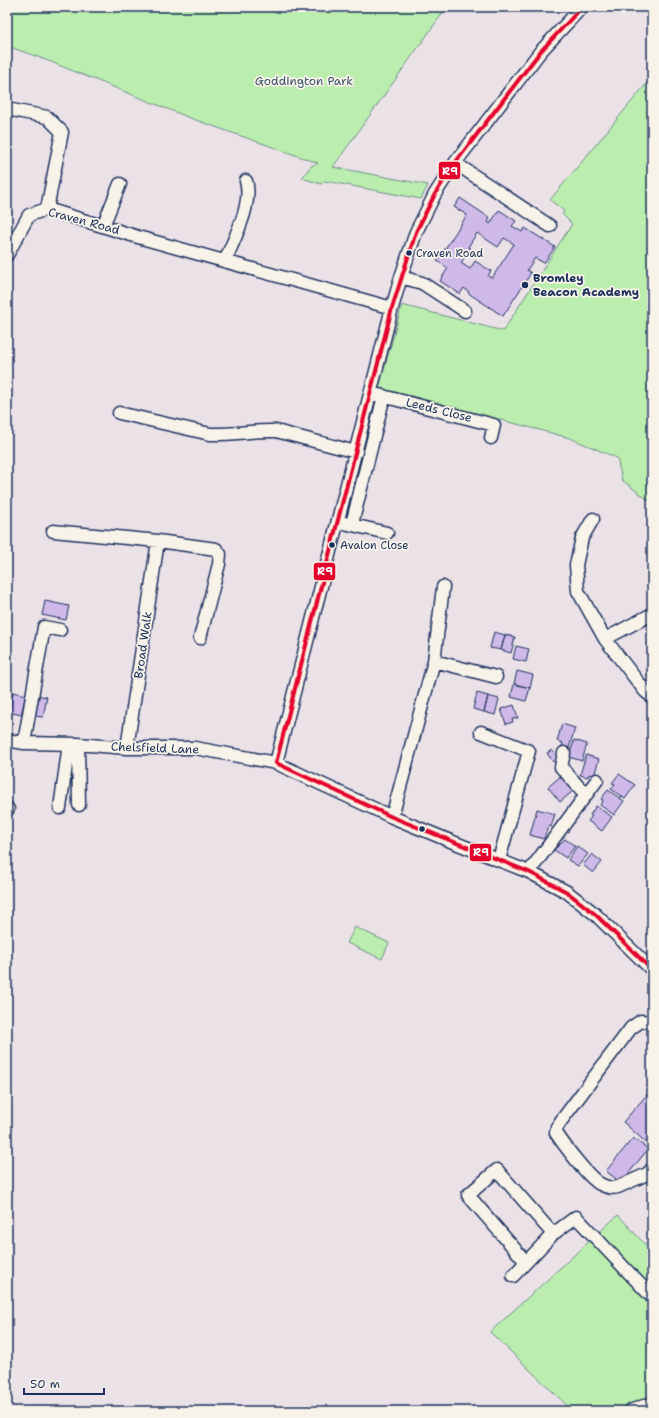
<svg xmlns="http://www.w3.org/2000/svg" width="659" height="1418" font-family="'Shantell Sans',sans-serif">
<rect width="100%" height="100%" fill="#ebe2e8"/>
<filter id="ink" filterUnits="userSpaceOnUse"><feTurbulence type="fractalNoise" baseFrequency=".025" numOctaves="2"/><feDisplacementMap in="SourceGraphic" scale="8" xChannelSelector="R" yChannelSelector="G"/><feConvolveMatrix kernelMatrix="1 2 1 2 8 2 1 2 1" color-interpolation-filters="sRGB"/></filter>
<g filter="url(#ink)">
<path fill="#bbeeae" stroke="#6b8e86" d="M 7,7 L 447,7 L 333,167 L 428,185 L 421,199 L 325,181 L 321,184 L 302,178 L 311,166 L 318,163 L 190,118 L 41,58 L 7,46 Z
M 652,77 L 652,503 L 622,480 L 617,458 L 570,438 L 379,388 L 402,305 L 503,331 L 572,224 L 562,214 L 564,211 L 550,200 Z
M 355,927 L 389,943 L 382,959 L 347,943 Z
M 618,1215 L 652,1252 L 652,1411 L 573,1411 L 490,1332 Z"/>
<path fill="#ceb9e9" stroke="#1b2f5e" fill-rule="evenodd" d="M 460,198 L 490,218 L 488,222 L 490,224 L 499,210 L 516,221 L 512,226 L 522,232 L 525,228 L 555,247 L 544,263 L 535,258 L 527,270 L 531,273 L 503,316 L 468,293 L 469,292 L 464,288 L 460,294 L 440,281 L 448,268 L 437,261 L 467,215 L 454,207 ZM 477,233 L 498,247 L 504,238 L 514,244 L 492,278 L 488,276 L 491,271 L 475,261 L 470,269 L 461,263 L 470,248 L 468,247 Z
M 45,601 L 69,606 L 66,620 L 42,615 Z
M 494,632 L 505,635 L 501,650 L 490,648 Z
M 505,635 L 515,637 L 511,653 L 501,650 Z
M 516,646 L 529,649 L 526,662 L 513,659 Z
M 517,671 L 533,675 L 530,688 L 514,684 Z
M 514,684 L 530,688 L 526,701 L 511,697 Z
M 13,692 L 26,695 L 21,715 L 9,712 Z
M 477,693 L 488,696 L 484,712 L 473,709 Z
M 36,695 L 47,697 L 43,717 L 32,716 Z
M 488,696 L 499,699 L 495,715 L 484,712 Z
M 514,705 L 518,718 L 512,719 L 513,722 L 506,724 L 501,709 Z
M 562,724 L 575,728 L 569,748 L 562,746 L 563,743 L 557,741 Z
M 574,740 L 587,744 L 582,761 L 569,757 Z
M 552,750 L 558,758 L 553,762 L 547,753 Z
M 586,755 L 599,759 L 594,776 L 589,774 L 588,777 L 580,775 Z
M 619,774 L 635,785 L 625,799 L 611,789 L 615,784 L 612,783 Z
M 561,776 L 573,791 L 560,802 L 548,787 Z
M 608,790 L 624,801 L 614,815 L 600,805 L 603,800 L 601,799 Z
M 596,806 L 612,817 L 602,831 L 588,821 L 592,816 L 590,815 Z
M 537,809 L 555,814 L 551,827 L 548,826 L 544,839 L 530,835 Z
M 565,839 L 575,846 L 566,858 L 554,850 Z
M 577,846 L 588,854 L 578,866 L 568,860 Z
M 592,854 L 602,862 L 593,873 L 583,865 Z
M 652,1089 L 652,1148 L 623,1122 Z
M 633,1138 L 648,1149 L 621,1183 L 606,1171 Z"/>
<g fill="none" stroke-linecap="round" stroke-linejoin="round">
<defs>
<path id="minor" d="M 7,109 L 47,117 L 62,132 L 47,209
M 455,163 L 550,226
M 103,226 L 120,184
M 7,255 L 29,215 L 47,209 L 138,237 L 392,308
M 225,261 C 234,239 253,204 246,181
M 401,277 L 422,283 L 465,311
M 371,393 L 494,425 L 491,438
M 119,413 L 210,434 C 232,435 254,430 276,431 L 356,452
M 593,519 L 582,538 L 576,565 L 578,591 L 605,639 L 645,691 L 652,697
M 344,523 L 387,533
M 352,524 L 384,396
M 53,531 L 158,541 L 216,549 L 220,554 L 219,564 L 200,638
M 605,639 L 652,614
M 434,661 L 496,677
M 481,732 L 529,751 L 499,860
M 7,740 L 24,743 L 78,744 L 127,748 L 195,748 L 276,763 L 392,817 L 448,840 L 529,872 L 567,892 L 595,914 L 652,970
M 24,743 L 44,627 L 60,630
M 78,744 L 79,805
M 127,748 L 158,541
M 564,753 L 561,767 L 586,795
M 276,763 L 392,308 L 401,277 L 416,232 L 435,194 L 455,163 L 540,52 L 582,7
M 60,808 L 69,744
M 7,809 L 8,809
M 392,817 L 434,661 L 443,587
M 529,872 L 597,780
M 652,1022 L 641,1021 L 631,1028 L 561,1121 L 557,1127 L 556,1133 C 564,1145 588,1177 600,1184 C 606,1187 612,1189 618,1187 L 647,1174 L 652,1169
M 526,1262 L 468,1195 L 497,1170 L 553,1234
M 513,1276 L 553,1234 L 576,1217 L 652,1297
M 630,1411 L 652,1403"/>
</defs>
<use href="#minor" stroke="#1b2f5e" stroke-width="15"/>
<use href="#minor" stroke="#f7f3e8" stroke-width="12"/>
<defs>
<path id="bus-1" d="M 582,7 L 540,52 L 455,163 L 435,194 L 416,232 L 392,308 L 276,763 L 392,817 L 529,872 L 567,892 L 595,914 L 652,970"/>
</defs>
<use href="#bus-1" stroke="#f7f3e8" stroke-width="7"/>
<use href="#bus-1" stroke="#e4002b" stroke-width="4"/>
</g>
</g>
<g fill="#1b2f5e" stroke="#f7f3e8" stroke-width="1.5">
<circle cx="409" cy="253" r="3.5"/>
<circle cx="525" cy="285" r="4"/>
<circle cx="332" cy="545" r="3.5"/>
<circle cx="422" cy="829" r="3.5"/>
</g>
<g text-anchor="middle" stroke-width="3.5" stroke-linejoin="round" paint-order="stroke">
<g font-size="11" fill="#1b2f5e" stroke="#f7f3e8" text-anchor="start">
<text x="416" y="257">Craven Road</text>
<text x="340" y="549">Avalon Close</text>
</g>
<g font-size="12" fill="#3b556e" stroke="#f7f3e8">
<text x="304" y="85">Goddington Park</text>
</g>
<g font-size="12" fill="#1b2f5e" stroke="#f7f3e8">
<text transform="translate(84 221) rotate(15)" y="4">Craven Road</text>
<text transform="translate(439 410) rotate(14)" y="4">Leeds Close</text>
<text transform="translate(143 645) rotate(-82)" y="4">Broad Walk</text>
<text transform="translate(155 748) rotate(2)" y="4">Chelsfield Lane</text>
</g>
<g font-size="12" font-weight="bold" fill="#1b2f5e" stroke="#f7f3e8" text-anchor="start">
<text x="533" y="282">Bromley<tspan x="533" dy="14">Beacon Academy</tspan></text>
</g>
</g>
<g stroke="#f7f3e8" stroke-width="1.5">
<rect x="438" y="161" width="23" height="19" rx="4" fill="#e4002b"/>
<rect x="313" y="562" width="23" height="19" rx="4" fill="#e4002b"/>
<rect x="469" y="843" width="23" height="19" rx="4" fill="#e4002b"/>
</g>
<g font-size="11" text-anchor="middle" font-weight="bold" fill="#fff">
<text x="450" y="175">R9</text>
<text x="325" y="575">R9</text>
<text x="481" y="856">R9</text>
</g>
<rect width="659" height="1418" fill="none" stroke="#f7f3e8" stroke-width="24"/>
<rect x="12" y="12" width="635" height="1394" fill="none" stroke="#1b2f5e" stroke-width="1.5" filter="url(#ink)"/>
<path d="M24 1388v6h80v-6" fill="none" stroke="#1b2f5e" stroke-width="2"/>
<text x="30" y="1388" font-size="12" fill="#1b2f5e" stroke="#f7f3e8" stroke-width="3" paint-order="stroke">50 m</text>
</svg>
